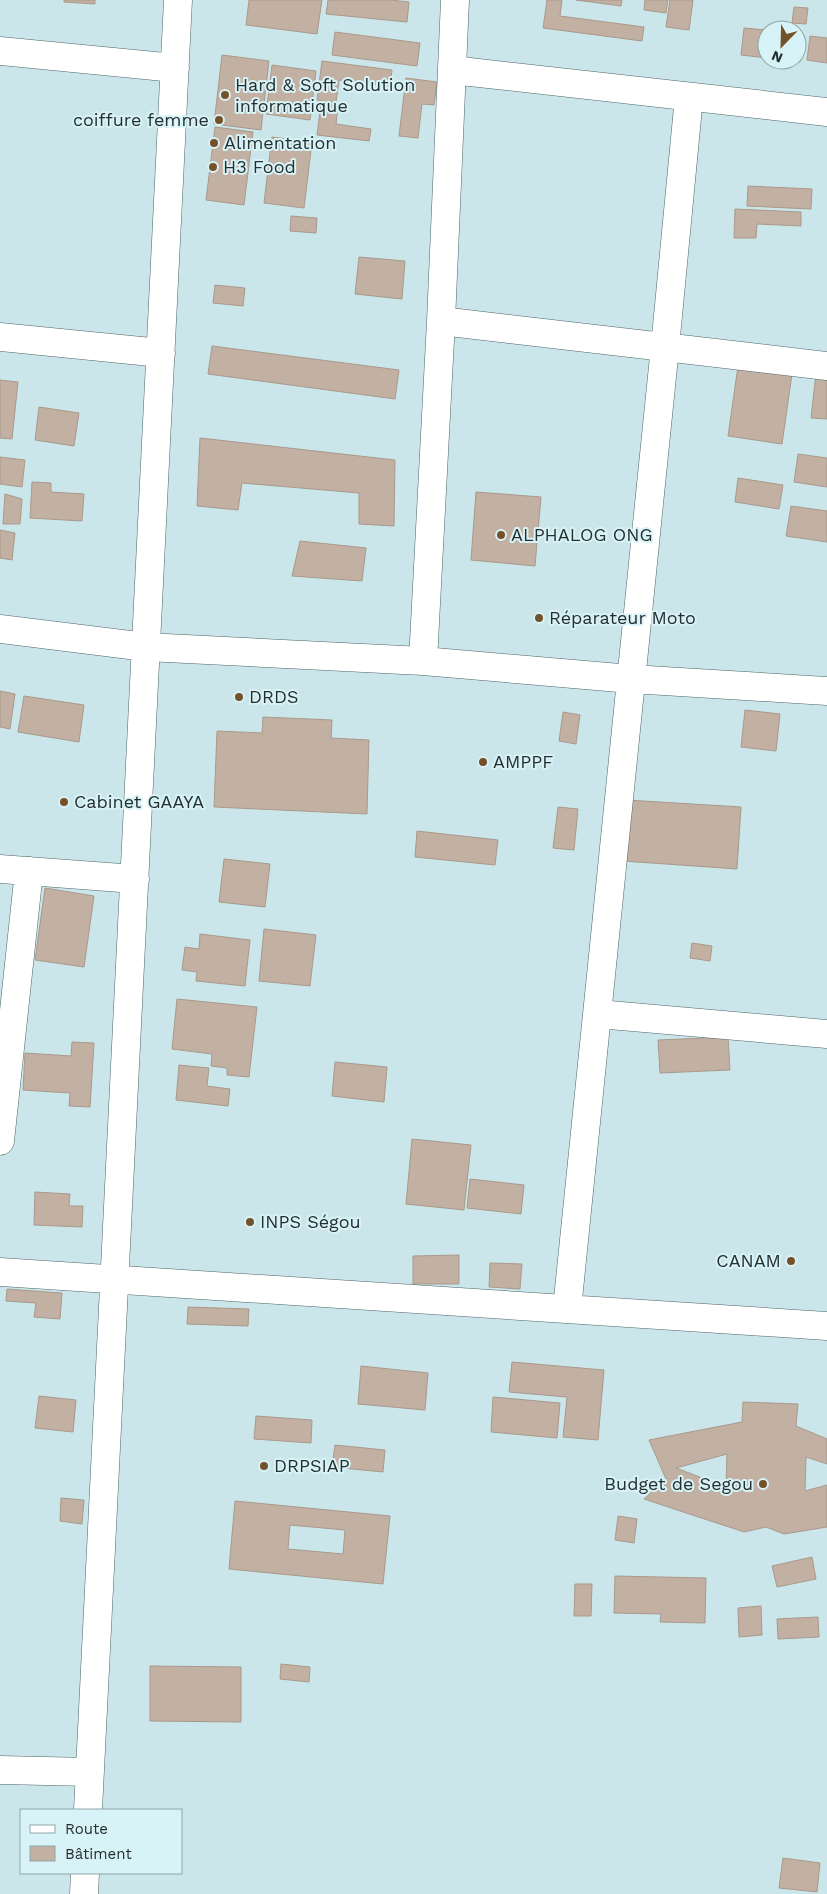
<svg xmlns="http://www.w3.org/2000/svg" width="827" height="1894" font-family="'Work Sans',sans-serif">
<rect width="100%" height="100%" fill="#cbe6ea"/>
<path fill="#c2b1a2" stroke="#a9998a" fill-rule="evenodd" d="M 64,0 L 95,0 L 95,4 L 64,2 Z
M 249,0 L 322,0 L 317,34 L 246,25 Z
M 328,0 L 391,0 L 409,2 L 407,22 L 326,14 Z
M 547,0 L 562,0 L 560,16 L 644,27 L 642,41 L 543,28 Z
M 576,0 L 622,0 L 621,6 Z
M 645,0 L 668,0 L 666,13 L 644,10 Z
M 670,0 L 693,0 L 689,30 L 666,27 Z
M 794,7 L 808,8 L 806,24 L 792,23 Z
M 744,28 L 767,30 L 767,58 L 741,55 Z
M 335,32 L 420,43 L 417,66 L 332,55 Z
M 797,34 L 804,35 L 800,62 L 785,60 L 797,60 Z
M 810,36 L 827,38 L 827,63 L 807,60 Z
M 222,55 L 269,61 L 261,130 L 214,124 Z
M 322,61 L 392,70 L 390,86 L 339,80 L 336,103 L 317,100 Z
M 272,65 L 316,71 L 310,120 L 266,114 Z
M 406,78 L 437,82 L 434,105 L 422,104 L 418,138 L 399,136 Z
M 321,103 L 338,106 L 336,124 L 371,129 L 369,141 L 317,135 Z
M 215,127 L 253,132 L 244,205 L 206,200 Z
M 272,137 L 312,142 L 304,208 L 264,203 Z
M 748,186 L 812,189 L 811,209 L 747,206 Z
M 735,209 L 801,212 L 801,226 L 757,224 L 756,238 L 734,238 Z
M 291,216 L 317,218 L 316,233 L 290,231 Z
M 359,257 L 405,261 L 402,299 L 355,294 Z
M 215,285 L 245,288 L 243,306 L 213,303 Z
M 212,346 L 399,370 L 395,399 L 208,374 Z
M 738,366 L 792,374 L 782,444 L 728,436 Z
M 816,373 L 827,374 L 827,419 L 811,418 Z
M 0,380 L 18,382 L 12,439 L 0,438 Z
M 39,407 L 79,413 L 74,446 L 35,440 Z
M 200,438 L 395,460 L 394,526 L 359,524 L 359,493 L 242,483 L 238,510 L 197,506 Z
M 798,454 L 827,458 L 827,487 L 794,482 Z
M 0,457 L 25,460 L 22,487 L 0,484 Z
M 738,478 L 783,485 L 779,509 L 735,502 Z
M 32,482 L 51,483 L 51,492 L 84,494 L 82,521 L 30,518 Z
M 476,492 L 541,497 L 535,566 L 471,560 Z
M 5,494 L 22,499 L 20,524 L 3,524 Z
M 791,506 L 827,511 L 827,542 L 786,536 Z
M 0,530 L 15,533 L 12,560 L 0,558 Z
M 300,541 L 366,548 L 362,581 L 292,576 Z
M 0,691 L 15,694 L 10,729 L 0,727 Z
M 24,696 L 84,705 L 79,742 L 18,732 Z
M 745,710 L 780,714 L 776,751 L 741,747 Z
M 563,712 L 580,715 L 576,744 L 559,741 Z
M 263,717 L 332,720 L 331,738 L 369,740 L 367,814 L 214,807 L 217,731 L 262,733 Z
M 627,800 L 741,807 L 737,869 L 623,861 Z
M 558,807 L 578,809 L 574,850 L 553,848 Z
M 417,831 L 498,840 L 495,865 L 415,857 Z
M 224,859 L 270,864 L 265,907 L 219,902 Z
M 45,888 L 94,896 L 84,967 L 35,960 Z
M 264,929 L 316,935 L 310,986 L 259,981 Z
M 200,934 L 250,940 L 245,986 L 196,981 L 197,972 L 182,970 L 185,947 L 199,949 Z
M 692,943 L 712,946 L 710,961 L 690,958 Z
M 177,999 L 257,1007 L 249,1077 L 227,1075 L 227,1068 L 211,1066 L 212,1054 L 172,1049 Z
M 728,1037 L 730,1070 L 660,1073 L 658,1040 Z
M 72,1042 L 94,1043 L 90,1107 L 69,1106 L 70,1093 L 23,1090 L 25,1053 L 71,1056 Z
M 335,1062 L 387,1067 L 384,1102 L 332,1096 Z
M 179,1065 L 209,1068 L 207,1086 L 230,1089 L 228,1106 L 176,1100 Z
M 412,1139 L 471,1145 L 464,1210 L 406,1204 Z
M 470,1179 L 524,1185 L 521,1214 L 467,1208 Z
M 35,1192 L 70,1194 L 69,1206 L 83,1206 L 82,1227 L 34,1225 Z
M 459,1255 L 459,1284 L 413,1284 L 413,1256 Z
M 490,1263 L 522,1264 L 520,1289 L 489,1287 Z
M 7,1289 L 62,1293 L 60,1319 L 34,1317 L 36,1303 L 6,1301 Z
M 188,1307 L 249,1309 L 248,1326 L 187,1324 Z
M 512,1362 L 604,1370 L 598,1440 L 563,1437 L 567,1397 L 509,1392 Z
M 361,1366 L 428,1373 L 425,1410 L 358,1404 Z
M 39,1396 L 76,1400 L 73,1432 L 35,1428 Z
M 493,1397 L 560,1403 L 557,1438 L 491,1432 Z
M 743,1402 L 798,1404 L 796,1426 L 827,1439 L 827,1464 L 806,1457 L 805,1491 L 827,1485 L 827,1527 L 784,1534 L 766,1527 L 744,1532 L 644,1499 L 666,1479 L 649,1440 L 742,1422 ZM 727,1454 L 726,1487 L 676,1468 Z
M 256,1416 L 312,1420 L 311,1443 L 254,1439 Z
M 335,1445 L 385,1450 L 383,1472 L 332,1467 Z
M 61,1498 L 84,1500 L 82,1524 L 60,1521 Z
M 235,1501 L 390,1516 L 383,1584 L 229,1569 ZM 290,1525 L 345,1530 L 343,1554 L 288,1549 Z
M 618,1516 L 637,1519 L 634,1543 L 615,1540 Z
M 812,1557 L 816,1579 L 777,1587 L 772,1566 Z
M 615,1576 L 706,1578 L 705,1623 L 660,1622 L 661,1614 L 614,1613 Z
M 575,1584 L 592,1584 L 591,1616 L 574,1616 Z
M 761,1606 L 762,1635 L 739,1637 L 738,1608 Z
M 818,1617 L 819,1637 L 778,1639 L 777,1619 Z
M 281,1664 L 310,1667 L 309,1682 L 280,1679 Z
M 150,1666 L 241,1667 L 241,1722 L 150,1721 Z
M 783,1858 L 820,1863 L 817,1892 L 779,1888 Z"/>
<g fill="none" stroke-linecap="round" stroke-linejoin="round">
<defs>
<path id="minor" d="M 0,51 L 175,68
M 452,70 L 827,112
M 441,321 L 827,366
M 0,337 L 161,353
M 0,629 L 146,647 L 423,661 L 631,679 L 827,691
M 423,661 L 441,321 L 455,0
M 0,869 L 135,879
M 598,1014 L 827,1034
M 0,1141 L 29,871
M 0,1272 L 827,1326
M 567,1309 L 665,347 L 689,97
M 0,1770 L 90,1772
M 88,1810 L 178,0
M 84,1894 L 85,1873"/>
</defs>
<use href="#minor" stroke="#4d6568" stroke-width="29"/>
<use href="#minor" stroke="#fff" stroke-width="28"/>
</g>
<g fill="#75512a" stroke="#d8f3f7" stroke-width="2">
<circle cx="225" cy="95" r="5"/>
<circle cx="219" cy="120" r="5"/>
<circle cx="214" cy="143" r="5"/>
<circle cx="213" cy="167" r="5"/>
<circle cx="501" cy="535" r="5"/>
<circle cx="539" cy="618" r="5"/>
<circle cx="239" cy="697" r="5"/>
<circle cx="483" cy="762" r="5"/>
<circle cx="64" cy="802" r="5"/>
<circle cx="250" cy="1222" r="5"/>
<circle cx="791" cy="1261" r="5"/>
<circle cx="264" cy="1466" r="5"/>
<circle cx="763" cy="1484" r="5"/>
</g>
<g text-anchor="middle" stroke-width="4" stroke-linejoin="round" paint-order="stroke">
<g font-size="18" fill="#252f30" stroke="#d8f3f7" text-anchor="start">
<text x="235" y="91">Hard &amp; Soft Solution<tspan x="235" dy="21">informatique</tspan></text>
<text x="209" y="126" text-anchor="end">coiffure femme</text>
<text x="224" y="149">Alimentation</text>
<text x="223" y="173">H3 Food</text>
<text x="511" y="541">ALPHALOG ONG</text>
<text x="549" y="624">Réparateur Moto</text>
<text x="249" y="703">DRDS</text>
<text x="493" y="768">AMPPF</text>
<text x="74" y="808">Cabinet GAAYA</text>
<text x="260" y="1228">INPS Ségou</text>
<text x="781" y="1267" text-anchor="end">CANAM</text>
<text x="274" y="1472">DRPSIAP</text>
<text x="753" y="1490" text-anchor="end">Budget de Segou</text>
</g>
</g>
<rect x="20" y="1809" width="162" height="65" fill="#d8f3f7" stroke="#90a5a7"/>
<rect x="30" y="1825" width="25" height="8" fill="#ffffff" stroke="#90a5a7"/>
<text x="65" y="1834" font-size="15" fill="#252f30">Route</text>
<rect x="30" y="1846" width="25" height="15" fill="#c2b1a2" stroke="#90a5a7"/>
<text x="65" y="1859" font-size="15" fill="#252f30">Bâtiment</text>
<g transform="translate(782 45) rotate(203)"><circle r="24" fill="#d8f3f7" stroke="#90a5a7"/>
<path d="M0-4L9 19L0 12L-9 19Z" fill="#75512a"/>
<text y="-8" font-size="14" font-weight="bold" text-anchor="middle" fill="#252f30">N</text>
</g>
</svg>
